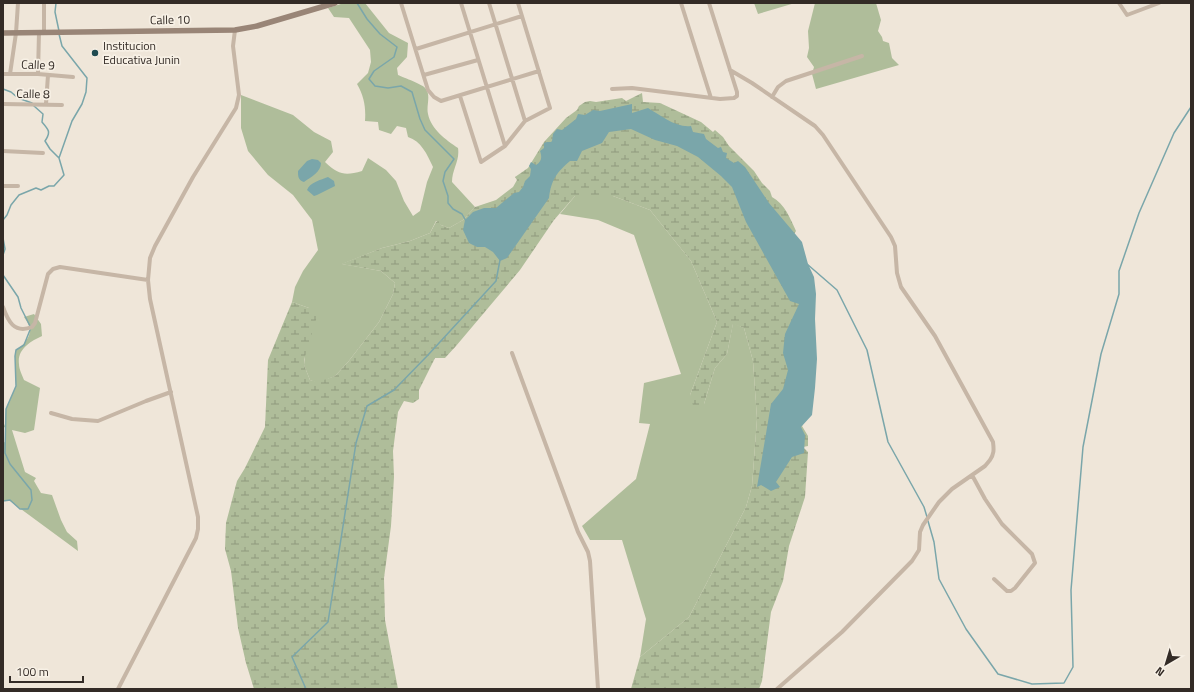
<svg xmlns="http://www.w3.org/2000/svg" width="1194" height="692" font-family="'Titillium Web',sans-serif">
<defs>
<pattern id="wetland-marsh" width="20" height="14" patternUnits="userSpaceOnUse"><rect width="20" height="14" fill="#afbd9a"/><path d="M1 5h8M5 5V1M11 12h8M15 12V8" fill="none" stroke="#8f9a7d"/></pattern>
</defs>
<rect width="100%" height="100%" fill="#efe6d9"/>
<path fill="#afbd9a" d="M 344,3 L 365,3 L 389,33 L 408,43 L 407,57 L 397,68 L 398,75 C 404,78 423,84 426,89 C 431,96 426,106 428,114 C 431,129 446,140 458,148 C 460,161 452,169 452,182 L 475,207 L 463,220 L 449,228 L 441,225 L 436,221 L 430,233 L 410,241 L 382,248 L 342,264 L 381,271 L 395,283 L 393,294 L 379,322 L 348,362 L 335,376 L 318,383 L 310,380 L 304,365 L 309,308 L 292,302 L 295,287 L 303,271 L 318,250 L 312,220 L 293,195 L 268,175 L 248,151 L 241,128 L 241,95 L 293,115 L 314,132 L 331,141 L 333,152 L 325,162 C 339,175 345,176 362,171 L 368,158 L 386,170 L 396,181 L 404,201 L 413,216 L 420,211 L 427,182 L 433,167 C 427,154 421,141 408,137 L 406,128 L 397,126 L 391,134 L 379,130 L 378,122 L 365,121 C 366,107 364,96 357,84 L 368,73 L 371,62 L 370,50 L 349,18 L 334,17 L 328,8 Z
M 754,3 L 795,3 L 758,14 Z
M 815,3 L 876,3 L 881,20 L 878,31 L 882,37 L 883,41 L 889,43 L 892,58 L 899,65 L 816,89 L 812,74 L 814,67 L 807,57 L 809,48 L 808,31 Z
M 575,196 L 613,196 L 650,210 L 691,261 L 717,322 L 690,395 L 704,404 L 715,368 L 727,354 L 733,323 L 744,328 L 753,361 L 757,419 L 752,486 L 746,507 L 689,617 L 640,657 L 646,619 L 622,540 L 590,540 L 582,526 L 636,479 L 650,424 L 639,423 L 644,383 L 681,374 L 634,235 L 598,220 L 560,214 Z
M 34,314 L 41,324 L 42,336 C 31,341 17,349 19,364 C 19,369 22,375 24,380 L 40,388 L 34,430 L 25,433 L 12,430 L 25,472 L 36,478 L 34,481 L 41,493 L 52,495 L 61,520 L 67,532 L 77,541 L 78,551 L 10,501 L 3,501 L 3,443 L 5,442 L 5,427 L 3,428 L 3,422 L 5,426 L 6,409 L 16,386 L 15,356 L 16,350 C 23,346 33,335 29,326 C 28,323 26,320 24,317 Z"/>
<path fill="url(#wetland-marsh)" d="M 642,93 L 643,102 L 660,103 L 701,122 L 713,132 L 715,130 L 723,137 L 729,146 L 754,171 L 762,183 L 770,191 L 772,197 C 785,204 790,218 796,231 L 791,239 L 804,288 L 807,417 L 802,426 L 808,436 L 808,446 L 803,447 L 808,452 L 805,497 L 789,546 L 783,581 L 771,612 L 762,681 L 759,689 L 631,689 L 640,657 L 689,617 L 746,507 L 752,486 L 757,419 L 753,361 L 744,328 L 733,324 L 727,354 L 715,368 L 704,404 L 694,409 L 690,395 L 717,322 L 691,261 L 650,210 L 613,196 L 575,196 L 554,220 L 520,270 L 456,346 L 445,358 L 435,358 L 419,390 L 419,399 L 413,403 L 404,401 L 398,412 L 393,451 L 394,477 L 391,526 L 384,578 L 385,620 L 398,689 L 254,689 L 246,663 L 238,628 L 231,571 L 225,549 L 226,523 L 237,481 L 245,468 L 265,427 L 268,360 L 292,302 L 309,308 L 318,313 L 304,360 L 304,365 L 310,380 L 318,382 L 335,376 L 348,362 L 379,322 L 393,294 L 395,283 L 381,271 L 341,264 L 382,248 L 410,241 L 430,233 L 436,222 L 439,221 L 441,225 L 449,228 L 463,220 L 475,207 L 496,200 L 513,187 L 517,180 L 515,177 L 528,168 L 544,142 L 566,118 L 577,110 L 579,106 L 585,102 L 590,101 L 596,102 L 622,98 L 626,101 Z"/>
<path fill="#7aa6aa" d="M 632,104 L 632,113 L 648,108 C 660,115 676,128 691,126 L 693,132 L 704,134 L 706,139 L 718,148 L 721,147 L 723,152 L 727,153 L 726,158 L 734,163 L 738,161 L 745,167 L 769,203 L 802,242 L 808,264 L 814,277 L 816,294 L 815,319 L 817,359 L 815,388 L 812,415 L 801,427 L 805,435 L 804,453 L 792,457 L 776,482 L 780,487 L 771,491 L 761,485 L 757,487 L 771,404 L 783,389 L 788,370 L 783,353 L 785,334 L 799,304 L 790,301 L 746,222 L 732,187 L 721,176 L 698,157 L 677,146 L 655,140 L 631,129 L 609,132 L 602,143 L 582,151 L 577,161 L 570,161 C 557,172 551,180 549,198 L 507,258 L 500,261 L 493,252 L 485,247 L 477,247 L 469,243 L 463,230 L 465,220 L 473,212 L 484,208 L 496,208 L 514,193 L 519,192 L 523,187 L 525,181 L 530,176 L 531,169 L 529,166 L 531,162 L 536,165 C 542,161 542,157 540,151 L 544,148 L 544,143 L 547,142 L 551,142 L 552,141 L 553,134 L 557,129 L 562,130 L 576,119 L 578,114 L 585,115 L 593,110 L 600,111 Z
M 312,159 L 318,160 L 321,163 C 321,172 311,177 304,182 C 298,180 298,176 298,171 L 307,161 Z
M 328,177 L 334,181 L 335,186 L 317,195 L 314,196 L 307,190 C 310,182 321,180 328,177 Z"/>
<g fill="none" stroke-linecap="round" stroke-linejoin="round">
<path stroke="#7aa6aa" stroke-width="1.5" d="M 56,3 L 55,12 L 59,31
M 357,3 L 367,19 L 380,34 L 397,47 L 394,57 L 374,71 L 369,79 L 375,86 L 388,88 L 401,86 L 412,92 L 420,119 L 425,130 L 454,159 L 445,172 L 443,181 L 448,196 L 448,203 L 453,209 L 462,214 L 466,221
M 3,89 L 11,92 L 18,98 L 32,103
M 34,106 L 43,114 L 42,122 C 49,130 51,132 45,141 L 50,149 L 59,158
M 3,220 L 7,215 L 11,205 L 19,195 L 36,188 L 41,190 L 49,186 L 54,186 L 64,175 L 59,158 L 72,121 L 82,104 L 86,92 L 87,78 L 62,46 L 59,34
M 3,238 L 5,249 L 3,255
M 807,264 L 837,290 L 867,350 L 888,442 L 924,507 L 927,517
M 3,275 L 18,297 L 21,308 L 30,326
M 3,501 L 10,500 L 20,509 L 28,509 L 32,500 L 31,490 L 10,464 L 5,453 L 6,409 L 16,386 L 15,356 L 16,350 L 24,345 L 30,330
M 928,521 L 934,542 L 939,579 L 966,629 L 998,674 L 1032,684 L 1064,683 L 1073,667 L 1071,590 L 1083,447 L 1101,354 L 1119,294 L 1119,271 L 1139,213 L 1174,133 L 1191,107
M 306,689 L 292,657 L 328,622 L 356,443 L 367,406 L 394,390 L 428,355 L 496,281 L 500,260"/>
<path stroke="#c6b6a6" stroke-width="4" d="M 44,3 L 44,32
M 401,3 L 428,90 L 434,97 L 441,101 L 539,71
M 461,3 L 505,146
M 489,3 L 525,121
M 681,3 L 711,98
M 1119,3 L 1127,15 L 1159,3
M 416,49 L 522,16
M 730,70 L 752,83 L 815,126 L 823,135 L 891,237 L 895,246 L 897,273 L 901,287 L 935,336 L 993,442 C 994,450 994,454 990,460 L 985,466 L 952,489 L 939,502 L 923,525 L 920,532 L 919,550 L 912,561 L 842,632 L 777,689
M 3,74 L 38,74 L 73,77
M 10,74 L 16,33 L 18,3
M 38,74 L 39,32
M 424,75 L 478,60
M 612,89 L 632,88 L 720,99 L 734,98 L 737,96 L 737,92 L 709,3
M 460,96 L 481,162 L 505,146 L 525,121 L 550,108 L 518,3
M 772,97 L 778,87 L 786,81 L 862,56
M 3,104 L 62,105
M 46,104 L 48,75
M 3,151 L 43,153
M 3,186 L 18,186
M 3,307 C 8,321 14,334 32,327 L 35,323 L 48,274 L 53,269 L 60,267 L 148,280
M 512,353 L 578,532 L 588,552 L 590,561 L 598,689
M 51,413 L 72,419 L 98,421 L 146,401 L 171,392
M 972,475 L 985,499 L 1002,524 L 1032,554 L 1035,563 L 1015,588 L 1011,591 L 1007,591 L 994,579
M 118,689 L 196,538 L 198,529 L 198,517 L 150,299 L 148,280 L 150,258 L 155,246 L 193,177 L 236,108 L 239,95 L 233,46 L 235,30"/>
<path stroke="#998577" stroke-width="5.5" d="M 3,33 L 235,30 L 257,26 L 335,3"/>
</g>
<circle fill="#1f4b51" stroke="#f7f0e5" stroke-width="1.5" cx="95" cy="53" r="4"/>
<g text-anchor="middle" stroke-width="3.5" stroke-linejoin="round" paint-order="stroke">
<g font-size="12" fill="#332b26" stroke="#f7f0e5">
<text transform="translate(170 20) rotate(-1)" y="4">Calle 10</text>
<text transform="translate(38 65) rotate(2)" y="4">Calle 9</text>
<text transform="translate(33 94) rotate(1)" y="4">Calle 8</text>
</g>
<g font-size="12" fill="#332b26" stroke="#f7f0e5" text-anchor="start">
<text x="103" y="50">Institucion<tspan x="103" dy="14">Educativa Junin</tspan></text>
</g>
</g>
<rect width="1194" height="692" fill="none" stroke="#332b26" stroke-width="8"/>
<g transform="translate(1166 664) rotate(218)" stroke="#f7f0e5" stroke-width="3" paint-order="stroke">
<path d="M0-3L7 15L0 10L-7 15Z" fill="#332b26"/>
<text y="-6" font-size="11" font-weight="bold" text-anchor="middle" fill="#332b26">N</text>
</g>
<path d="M10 676v6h73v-6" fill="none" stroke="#332b26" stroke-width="2"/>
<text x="16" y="676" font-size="12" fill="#332b26" stroke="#f7f0e5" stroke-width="3" paint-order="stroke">100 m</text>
</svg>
